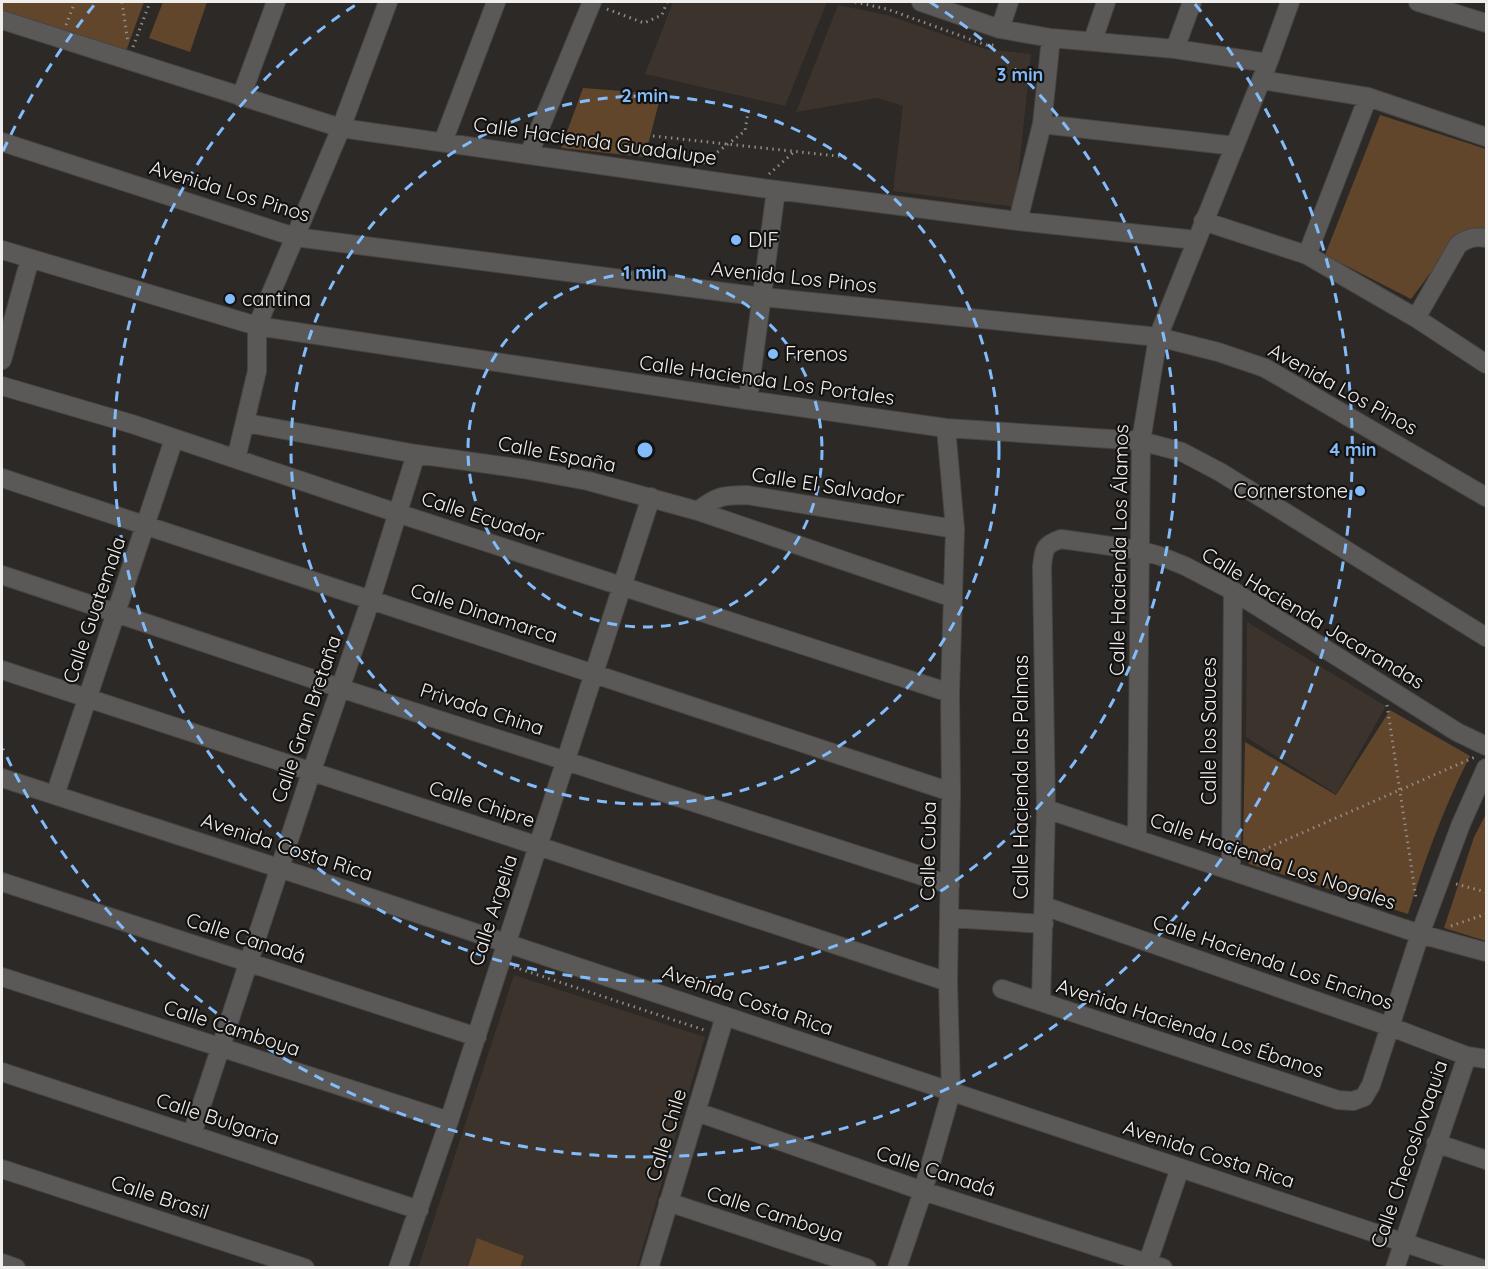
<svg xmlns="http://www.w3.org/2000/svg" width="1488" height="1269" font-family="Quicksand,sans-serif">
<rect width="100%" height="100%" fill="#2c2926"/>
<path fill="#3b332c" d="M 673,2 L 827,2 L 785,106 L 645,74 Z
M 838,5 L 887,15 L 985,49 L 1031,54 L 1015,207 L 893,191 L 903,106 L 878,98 L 796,112 Z
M 1247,622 L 1386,706 L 1336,794 L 1246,737 Z
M 514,975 L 705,1037 L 637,1267 L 418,1268 Z"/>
<path fill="#61462b" d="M 2,2 L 144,2 L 126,51 L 2,11 Z
M 163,2 L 207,2 L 190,52 L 149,38 Z
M 583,88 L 661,94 L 645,157 L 561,148 Z
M 1380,115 L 1486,149 L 1486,230 L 1470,230 L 1454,236 L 1440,260 L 1411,299 L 1325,255 Z
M 1390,710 L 1470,756 C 1444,807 1425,859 1408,914 L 1249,864 L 1243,848 L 1245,742 L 1336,795 Z
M 1486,814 L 1486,941 L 1444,928 L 1474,837 Z
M 477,1238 L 524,1256 L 520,1267 L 468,1267 Z"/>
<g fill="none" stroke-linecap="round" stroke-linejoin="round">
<defs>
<path id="minor" d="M 921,2 L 1000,29 L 1051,38 L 1175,49 L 1268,63
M 1418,2 L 1486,23
M 2,20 L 341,128 L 776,190 L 1018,221 L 1196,240
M 1000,29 L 1009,2
M 1093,40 L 1106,2
M 1175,49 L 1192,2
M 1261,80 L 1368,97 L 1486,137
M 241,97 L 276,2
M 1042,124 L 1235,146
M 443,142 L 496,2
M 529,154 L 592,2
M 1018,221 L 1042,124 L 1051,38
M 1203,221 L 1307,255 L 1416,318 L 1486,364
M 2,250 L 257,326 L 748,400 L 946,428 L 1141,441 L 1182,452 L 1220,472 L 1486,637
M 1307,255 L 1368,97
M 1416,318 L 1458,245 C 1467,238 1475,236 1486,238
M 2,360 L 30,259
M 2,386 L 132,424 L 397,513 L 950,693
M 748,400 L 776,190
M 246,423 L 416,454 L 523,469 L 588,481 L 698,511 L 953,598
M 236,459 L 257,371 L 257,326 L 295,237
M 2,478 L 951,792
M 698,511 C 716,496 724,495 747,495 L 955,529
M 2,575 L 340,688 L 950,885
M 2,670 L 538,846 L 948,982
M 55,795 L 174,439
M 1046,809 L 1420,934 L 1486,952
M 1137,838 L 1141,441 L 1158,337 L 1268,63 L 1290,2
M 1231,871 L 1233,591
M 2,882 L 477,1037
M 1044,906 L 1391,1027 L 1467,1056 L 1486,1059
M 950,918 L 1044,924
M 2,977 L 449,1121
M 1002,989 L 1338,1100 L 1353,1101 L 1364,1097 L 1371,1085 L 1420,934 L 1461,824 L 1486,768
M 1041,1002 L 1046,809 L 1042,567 C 1044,550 1043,545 1061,539 L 1139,550 L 1160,556 L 1185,566 L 1233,591 L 1457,732 L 1486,746
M 2,1072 L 419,1210
M 697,1112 L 923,1191 L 1163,1268
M 192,1134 L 311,773 L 371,599 L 416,454
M 1436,1143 L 1486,1160
M 2,1169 L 305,1268
M 668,1202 L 867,1268
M 2,1263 L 16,1268
M 398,1268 L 449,1121 L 651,497
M 649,1268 L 725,1016
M 897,1268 L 923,1191 L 951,1092 L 948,982 L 951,792 L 950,693 L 955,529 L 946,428
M 1146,1268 L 1180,1168
M 1395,1268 L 1467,1056"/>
<path id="tertiary" d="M 2,142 L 295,237 L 763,297 L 1158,337 L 1218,352 L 1265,368 L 1486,497
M 295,237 L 341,128 L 388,2
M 2,778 L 377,900 L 1480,1268"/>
</defs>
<use href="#minor" stroke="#474542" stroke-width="20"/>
<use href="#tertiary" stroke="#474542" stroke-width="20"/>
<path stroke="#8f8c8a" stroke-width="3" stroke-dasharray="1.5 4.5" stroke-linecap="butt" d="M 122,2 L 128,43
M 855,2 L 887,9 L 986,45 L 996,45
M 607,9 L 644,23 L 662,15 L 667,2
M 66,25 L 75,2
M 133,47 L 150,2
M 653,136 L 846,157
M 703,163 L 745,131 L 749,106
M 769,174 L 795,151
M 1387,705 L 1416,898
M 1247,857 L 1475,757
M 1456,884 L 1486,892
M 1451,926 L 1486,914
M 514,967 L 704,1030"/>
<use href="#minor" stroke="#5b5958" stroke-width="18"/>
<use href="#tertiary" stroke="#5b5958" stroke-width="18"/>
</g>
<g fill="none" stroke="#83bcfb" stroke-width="3" stroke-dasharray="10 8">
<circle cx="645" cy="450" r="177"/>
<circle cx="645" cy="450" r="354"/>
<path d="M930 2A531 531 0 1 1 360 2"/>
<path d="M3 151A708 708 0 0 1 95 4M1195 4A708 708 0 1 1 3 749"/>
</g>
<g fill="#83bcfb" stroke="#131211" stroke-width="2">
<circle cx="736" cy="240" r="6"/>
<circle cx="230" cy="299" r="6"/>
<circle cx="773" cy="354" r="6"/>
<circle cx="1360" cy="491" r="6"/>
</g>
<g text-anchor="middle" stroke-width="4.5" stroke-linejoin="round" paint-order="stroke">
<g font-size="20" fill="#f0eeec" stroke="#131211">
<text transform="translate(595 141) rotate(8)" y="7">Calle Hacienda Guadalupe</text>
<text transform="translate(230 191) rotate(17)" y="7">Avenida Los Pinos</text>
<text transform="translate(794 277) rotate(6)" y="7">Avenida Los Pinos</text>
<text transform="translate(767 380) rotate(8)" y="7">Calle Hacienda Los Portales</text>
<text transform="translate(1343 389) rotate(29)" y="7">Avenida Los Pinos</text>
<text transform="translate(557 454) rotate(11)" y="7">Calle España</text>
<text transform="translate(828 486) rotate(9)" y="7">Calle El Salvador</text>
<text transform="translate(483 517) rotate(18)" y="7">Calle Ecuador</text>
<text transform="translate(1119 550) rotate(-89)" y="7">Calle Hacienda Los Álamos</text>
<text transform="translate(94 610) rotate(-71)" y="7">Calle Guatemala</text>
<text transform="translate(484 613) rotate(18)" y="7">Calle Dinamarca</text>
<text transform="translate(1313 618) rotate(31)" y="7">Calle Hacienda Jacarandas</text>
<text transform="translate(482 709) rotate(18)" y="7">Privada China</text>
<text transform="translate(306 719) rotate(-71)" y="7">Calle Gran Bretaña</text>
<text transform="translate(1209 731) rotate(-90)" y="7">Calle los Sauces</text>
<text transform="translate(1021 777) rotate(-90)" y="7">Calle Hacienda las Palmas</text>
<text transform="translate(482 804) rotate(18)" y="7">Calle Chipre</text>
<text transform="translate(287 847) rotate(18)" y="7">Avenida Costa Rica</text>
<text transform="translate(928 851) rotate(-89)" y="7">Calle Cuba</text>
<text transform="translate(1273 861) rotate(19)" y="7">Calle Hacienda Los Nogales</text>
<text transform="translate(493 910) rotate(-72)" y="7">Calle Argelia</text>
<text transform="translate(246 938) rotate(18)" y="7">Calle Canadá</text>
<text transform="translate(1273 962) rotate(19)" y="7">Calle Hacienda Los Encinos</text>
<text transform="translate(748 1000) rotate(19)" y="7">Avenida Costa Rica</text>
<text transform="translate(232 1028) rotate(18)" y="7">Calle Camboya</text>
<text transform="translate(1190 1028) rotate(18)" y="7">Avenida Hacienda Los Ébanos</text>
<text transform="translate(218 1119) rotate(18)" y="7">Calle Bulgaria</text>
<text transform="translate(666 1135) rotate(-73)" y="7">Calle Chile</text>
<text transform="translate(1209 1154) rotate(18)" y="7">Avenida Costa Rica</text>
<text transform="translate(1409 1154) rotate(-71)" y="7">Calle Checoslovaquia</text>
<text transform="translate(936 1171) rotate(18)" y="7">Calle Canadá</text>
<text transform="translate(160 1197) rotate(18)" y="7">Calle Brasil</text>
<text transform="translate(775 1214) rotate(18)" y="7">Calle Camboya</text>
</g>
<g font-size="20" fill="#f0eeec" stroke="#131211" text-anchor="start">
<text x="748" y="247">DIF</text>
<text x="242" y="306">cantina</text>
<text x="785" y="361">Frenos</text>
<text x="1348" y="498" text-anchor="end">Cornerstone</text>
</g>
</g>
<circle cx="645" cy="450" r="9" fill="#83bcfb" stroke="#131211" stroke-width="3"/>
<g font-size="18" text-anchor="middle" font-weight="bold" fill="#83bcfb" stroke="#131211" stroke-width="4.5" stroke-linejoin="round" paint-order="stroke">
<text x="1020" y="81">3 min</text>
<text x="645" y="102">2 min</text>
<text x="645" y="279">1 min</text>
<text x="1353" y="456">4 min</text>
</g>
<rect width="1488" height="1269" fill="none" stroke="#f0eeec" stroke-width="6"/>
</svg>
